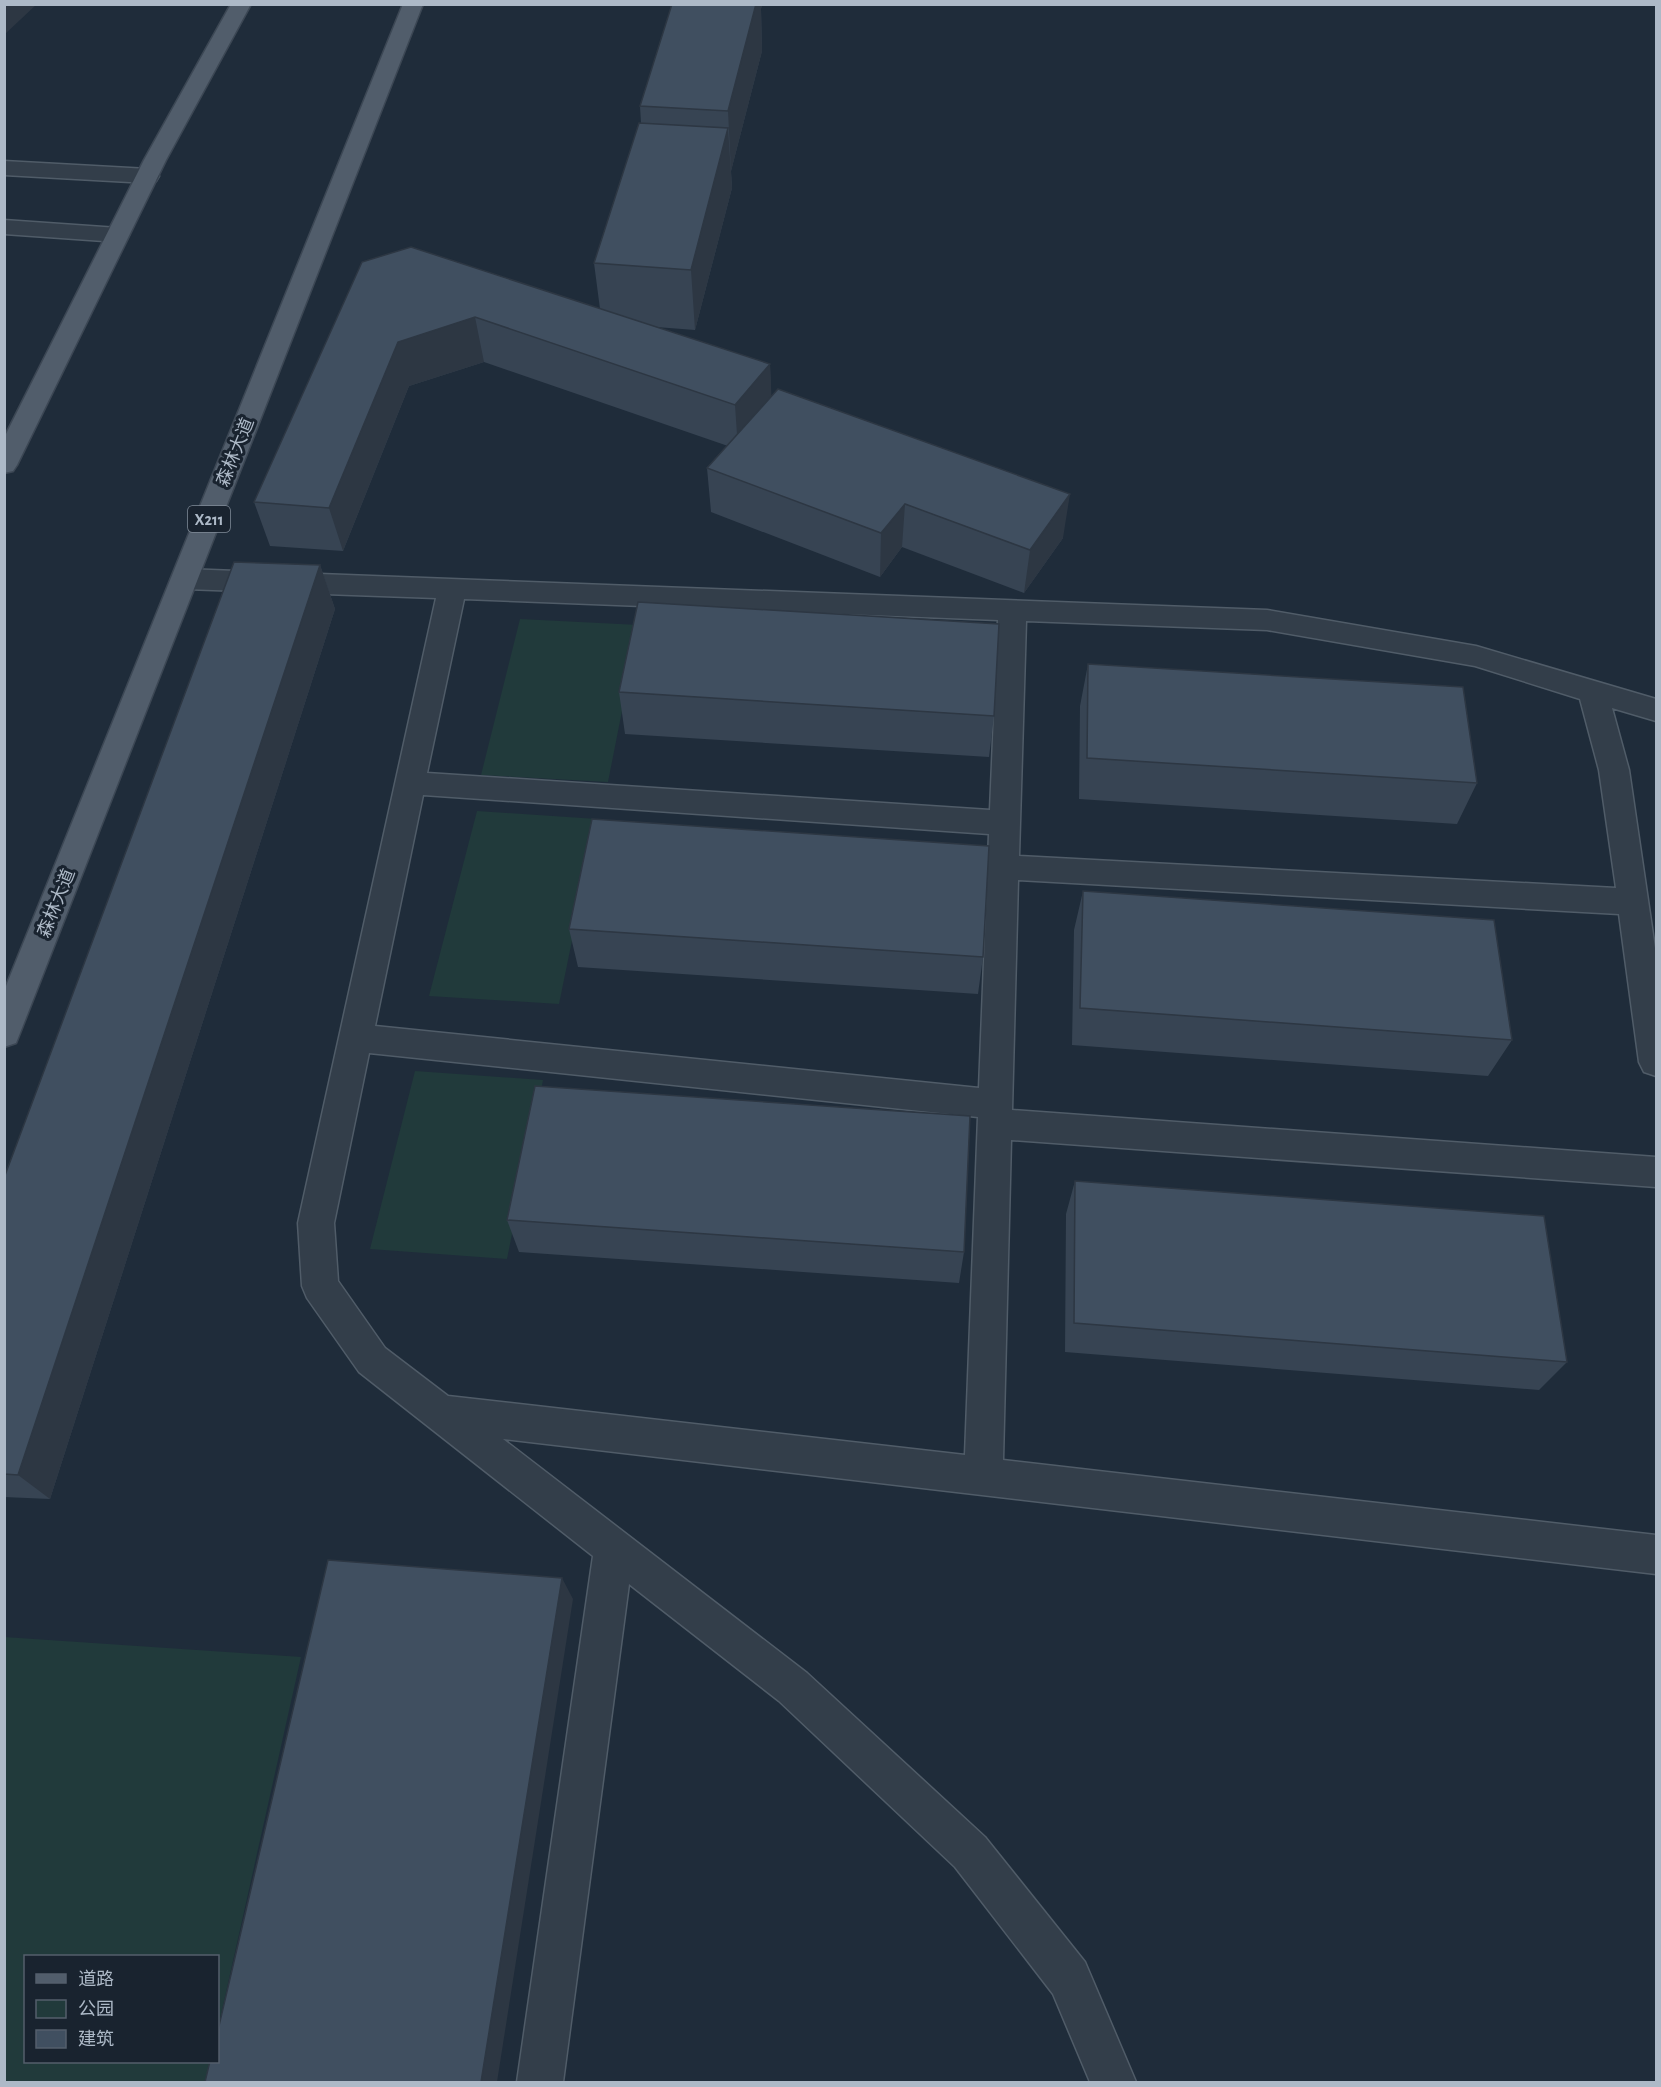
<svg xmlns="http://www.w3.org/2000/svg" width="1661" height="2087" font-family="'Alegreya Sans','Noto Sans SC',sans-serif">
<rect width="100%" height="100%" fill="#1f2c3a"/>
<path fill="#213a3b" d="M 520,619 L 639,625 L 608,782 L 481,775 Z
M 477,811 L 597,819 L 559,1004 L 429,996 Z
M 415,1071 L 543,1080 L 507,1259 L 370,1249 Z
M 4,1637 L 301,1657 L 218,2028 L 218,1956 L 26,1956 L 26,2062 L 210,2062 L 205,2082 L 5,2082 Z"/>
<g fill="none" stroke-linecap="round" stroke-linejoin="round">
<defs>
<path id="minor" d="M 4,161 L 148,169 L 156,171 L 159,176 L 156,181 L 148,183 L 4,175 Z
M 4,220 L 118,228 L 126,230 L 129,235 L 126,240 L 118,242 L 4,234 Z
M 185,569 L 1267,610 L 1476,646 L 1656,699 L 1656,721 L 1612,708 L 1629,770 L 1656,955 L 1656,1076 L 1644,1072 L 1639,1062 L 1619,914 L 1018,880 L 1012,1110 L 1656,1157 L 1656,1187 L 1011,1140 L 1003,1460 L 1656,1535 L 1656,1574 L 503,1439 L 807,1673 L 985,1837 L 1085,1962 L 1136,2082 L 1090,2082 L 1053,1994 L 955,1867 L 779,1701 L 629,1584 L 563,2082 L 517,2082 L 593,1556 L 359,1372 L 307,1298 L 302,1286 L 298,1223 L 436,598 L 185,589 L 175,586 L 171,579 L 175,572 ZM 464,599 L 998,620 L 990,810 L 427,773 ZM 1026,621 L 1267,630 L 1475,666 L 1580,699 L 1599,770 L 1616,888 L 1019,856 ZM 423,795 L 989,834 L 979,1088 L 375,1026 ZM 369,1053 L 978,1117 L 965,1455 L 448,1396 L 385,1348 L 338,1281 L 334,1223 Z"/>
<path id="primary" d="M 231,4 L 251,4 L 166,160 L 17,465 L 13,471 L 4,473 L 4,438 L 144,160 Z
M 403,4 L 423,4 L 20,1033 L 16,1043 L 4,1047 L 4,991 Z"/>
</defs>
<use href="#minor" stroke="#505c68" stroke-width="3"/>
<use href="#primary" stroke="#3c4754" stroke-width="3"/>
<use href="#minor" fill="#333e4a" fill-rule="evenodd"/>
<use href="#primary" fill="#515d6b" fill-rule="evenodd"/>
</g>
<path fill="#374453" d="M 672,4 L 762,4 L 761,9 L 762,51 L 731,171 L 732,188 L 695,330 L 656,327 L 770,364 L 771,397 L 1063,538 L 1024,593 L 902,547 L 880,577 L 711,512 L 707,468 L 728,446 L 484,362 L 409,386 L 343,551 L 270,546 L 254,502 L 362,262 L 600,309 L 594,263 L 641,123 L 640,106 Z
M 320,565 L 335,609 L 50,1499 L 4,1497 L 4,1178 Z
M 1088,664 L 1477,783 L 1457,824 L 1079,799 L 1080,706 Z
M 619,692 L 994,716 L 989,757 L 625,734 Z
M 1083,891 L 1512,1040 L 1488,1076 L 1072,1045 L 1074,930 Z
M 569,929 L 983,957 L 978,994 L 578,967 Z
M 1075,1181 L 1567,1362 L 1539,1390 L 1065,1352 L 1066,1214 Z
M 507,1220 L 964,1252 L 959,1283 L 519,1252 Z"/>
<path fill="#2d3743" d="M 4,4 L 37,4 L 4,35 Z
M 755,4 L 762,4 L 761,9 L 762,51 L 731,171 L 728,111 Z
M 728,128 L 732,188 L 695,330 L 691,270 Z
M 475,317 L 484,362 L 409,386 L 343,551 L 329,508 L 398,342 Z
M 770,364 L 772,409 L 738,449 L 735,405 Z
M 1070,494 L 1063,538 L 1024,593 L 1030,550 Z
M 905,504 L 902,547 L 880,577 L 881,533 Z
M 320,565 L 335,609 L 50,1499 L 18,1475 Z
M 562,1578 L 573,1599 L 497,2082 L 481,2082 Z"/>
<path fill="#404f60" stroke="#2d3743" stroke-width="1.5" d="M 672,4 L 756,4 L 728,111 L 640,106 Z
M 639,123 L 728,128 L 691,270 L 594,263 Z
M 411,247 L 770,364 L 735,405 L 475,317 L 398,342 L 329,508 L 254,502 L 362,262 Z
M 778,389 L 1070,494 L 1030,550 L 905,504 L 881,533 L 707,468 Z
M 234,562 L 320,565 L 18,1475 L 4,1474 L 4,1178 Z
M 638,602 L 999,624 L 994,716 L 619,692 Z
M 1088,664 L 1463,687 L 1477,783 L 1087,758 Z
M 592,819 L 989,846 L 983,957 L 569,929 Z
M 1083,891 L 1494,920 L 1512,1040 L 1080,1008 Z
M 535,1086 L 970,1116 L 964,1252 L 507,1220 Z
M 1075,1181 L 1544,1216 L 1567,1362 L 1074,1323 Z
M 328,1560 L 562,1578 L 481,2082 L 205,2082 L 210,2061 L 218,2061 L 218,2030 Z"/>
<g text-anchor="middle" stroke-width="6" stroke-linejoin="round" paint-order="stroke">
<rect fill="#19232f" stroke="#818c99" stroke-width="1.5" x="188" y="506" width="42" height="26" rx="4.5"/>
<g font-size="16" font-weight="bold" fill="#adb9c7">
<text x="209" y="525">X211</text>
</g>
<g font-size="18" fill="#adb9c7" stroke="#19232f">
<text transform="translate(235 452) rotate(-68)" y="6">森林大道</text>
<text transform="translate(56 903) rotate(-68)" y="6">森林大道</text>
</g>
</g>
<rect width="1661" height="2087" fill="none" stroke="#adb9c7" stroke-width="12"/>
<rect x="24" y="1955" width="195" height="108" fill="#19232f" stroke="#545f6c" stroke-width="1.5"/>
<rect x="36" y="1974" width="30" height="9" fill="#515d6b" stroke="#545f6c" stroke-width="1.5"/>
<text x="78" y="1985" font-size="18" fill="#adb9c7">道路</text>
<rect x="36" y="2000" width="30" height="18" fill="#213a3b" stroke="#545f6c" stroke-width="1.5"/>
<text x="78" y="2015" font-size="18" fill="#adb9c7">公园</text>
<rect x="36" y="2030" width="30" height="18" fill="#404f60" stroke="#545f6c" stroke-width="1.5"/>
<text x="78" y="2045" font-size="18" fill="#adb9c7">建筑</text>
</svg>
